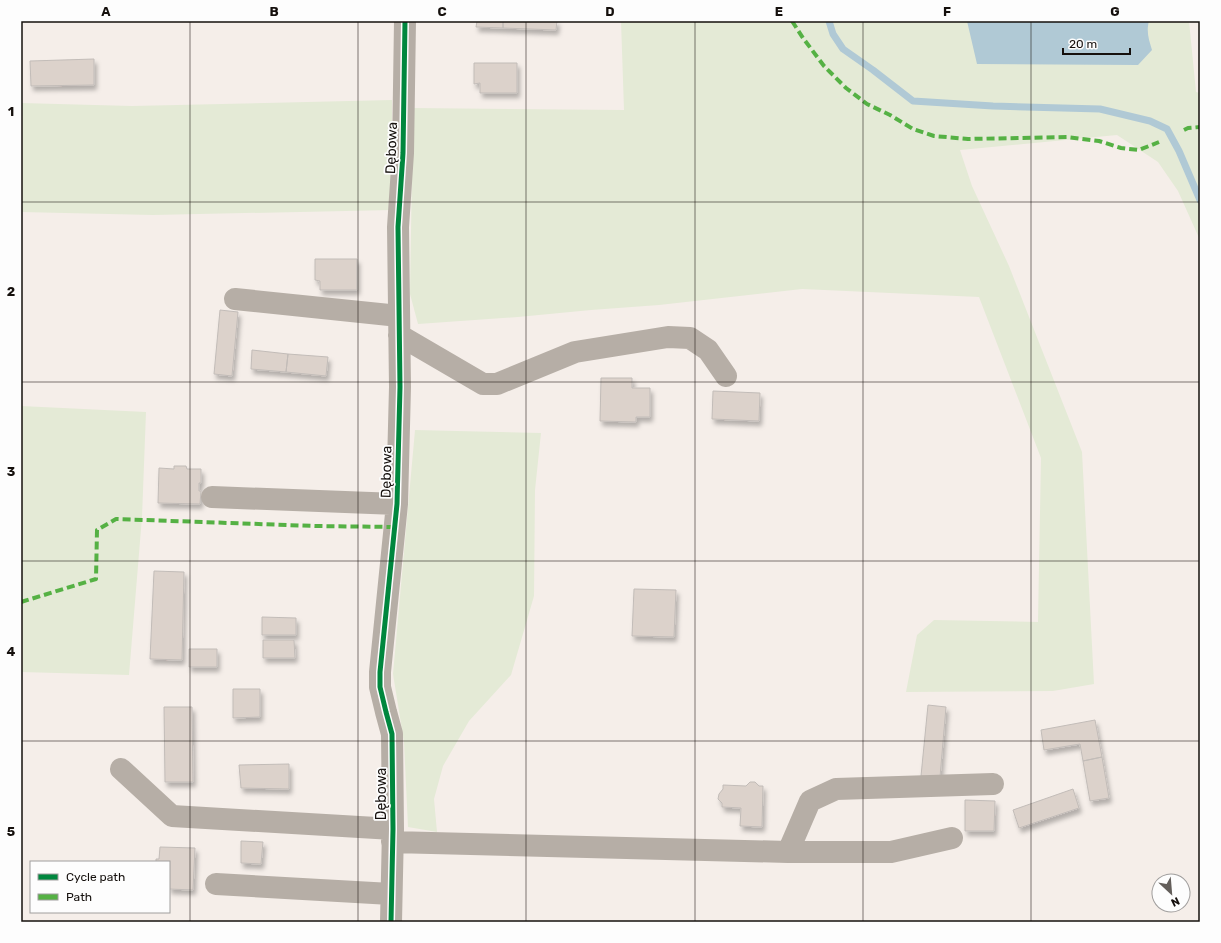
<svg xmlns="http://www.w3.org/2000/svg" width="1221" height="943" font-family="Rubik,sans-serif">
<defs>
<filter id="shadow"><feDropShadow dx="2.5" dy="4.5" stdDeviation="2" flood-color="#0004"/></filter>
</defs>
<rect width="100%" height="100%" fill="#f5eee9"/>
<path fill="#e4ead6" d="M 621,21 L 1189,21 L 1196,92 L 1200,93 L 1200,240 L 1178,191 L 1158,162 L 1117,135 L 960,150 L 972,186 L 1009,266 L 1082,452 L 1094,684 L 1053,691 L 906,692 L 917,635 L 934,620 L 1038,622 L 1041,458 L 979,297 L 802,289 L 659,305 L 591,310 L 518,317 L 418,324 L 410,294 L 413,108 L 624,110 Z
M 392,100 L 392,210 L 153,215 L 21,212 L 21,103 L 132,106 Z
M 21,406 L 146,412 L 142,517 L 129,675 L 21,672 Z
M 415,430 L 541,433 L 535,490 L 534,596 L 511,675 L 469,721 L 443,766 L 434,799 L 437,832 L 408,827 L 404,742 L 393,674 Z"/>
<path fill="#b0c9d5" d="M 967,21 L 1149,21 C 1146,32 1149,40 1152,50 L 1138,65 L 977,64 Z"/>
<g fill="none" stroke-linecap="round" stroke-linejoin="round">
<path stroke="#b0c9d5" stroke-width="7" d="M 829,21 L 833,34 L 843,49 L 873,70 L 913,101 L 993,106 L 1100,109 L 1150,121 L 1167,129 L 1179,151 L 1200,200"/>
</g>
<path fill="#dcd2cb" stroke="#c2bcb8" filter="url(#shadow)" d="M 477,21 L 503,21 L 503,28 L 476,27 Z
M 503,21 L 557,21 L 556,30 L 503,28 Z
M 94,59 L 94,85 L 31,86 L 30,61 Z
M 474,63 L 517,63 L 517,93 L 480,93 L 480,83 L 474,84 Z
M 315,259 L 357,259 L 357,290 L 320,290 L 320,281 L 315,280 Z
M 220,310 L 238,312 L 232,376 L 214,374 Z
M 252,350 L 288,354 L 286,372 L 251,369 Z
M 288,354 L 328,357 L 326,376 L 286,372 Z
M 601,378 L 632,378 L 632,388 L 650,388 L 650,417 L 636,417 L 636,422 L 600,421 Z
M 713,391 L 760,393 L 759,421 L 712,419 Z
M 174,466 L 186,466 L 187,469 L 201,469 L 201,483 L 199,483 L 199,491 L 201,491 L 200,504 L 158,503 L 159,468 L 174,469 Z
M 154,571 L 184,572 L 182,660 L 150,659 Z
M 634,589 L 676,590 L 674,637 L 632,636 Z
M 262,617 L 296,618 L 296,635 L 262,635 Z
M 263,640 L 294,640 L 295,658 L 263,658 Z
M 189,649 L 217,649 L 217,667 L 189,667 Z
M 233,689 L 260,689 L 260,717 L 233,718 Z
M 928,705 L 946,707 L 940,777 L 921,776 Z
M 164,707 L 192,707 L 193,782 L 165,782 Z
M 1095,720 L 1102,757 L 1083,761 L 1080,744 L 1044,750 L 1041,730 Z
M 1102,757 L 1109,798 L 1090,801 L 1083,761 Z
M 289,764 L 289,789 L 241,788 L 239,765 Z
M 750,782 L 755,782 L 759,786 L 763,786 L 762,827 L 740,826 L 741,808 L 722,807 L 722,803 L 718,799 L 719,794 L 723,789 L 723,785 L 746,786 Z
M 1073,789 L 1079,808 L 1019,828 L 1013,810 Z
M 965,800 L 995,801 L 994,831 L 965,831 Z
M 241,841 L 263,842 L 261,864 L 241,863 Z
M 160,847 L 195,848 L 193,890 L 169,889 L 169,862 L 156,862 L 156,859 L 159,859 Z"/>
<g fill="none" stroke-linecap="round" stroke-linejoin="round">
<path stroke="#b6aea6" stroke-width="22" d="M 235,299 L 399,316
M 399,335 L 483,384 L 497,384 L 575,352 L 668,337 L 690,338 L 708,350 L 726,376
M 212,497 L 397,504
M 121,769 L 172,816 L 393,829
M 392,842 L 788,852 L 891,852 L 952,838
M 788,852 L 810,801 L 836,789 L 993,784
M 216,884 L 391,894
M 391,922 L 393,829 L 392,734 L 386,712 L 380,687 L 380,672 L 397,504 L 400,387 L 398,227 L 403,153 L 405,21"/>
<path stroke="#55b144" stroke-width="4" stroke-dasharray="8 4" stroke-linecap="butt" d="M 792,21 L 803,38 L 824,66 L 846,88 L 867,104 L 890,115 L 913,129 L 934,136 L 968,139 L 1067,137 L 1099,141 L 1121,148 L 1139,150 L 1159,142
M 1184,130 L 1188,128 L 1200,127
M 21,602 L 96,579 L 97,530 L 116,519 L 315,526 L 395,527"/>
<defs>
<path id="cycleway" d="M 391,922 L 393,829 L 392,734 L 386,712 L 380,687 L 380,672 L 397,504 L 400,387 L 398,227 L 403,153 L 405,21"/>
</defs>
<use href="#cycleway" stroke="#fdfdfd" stroke-width="8"/>
<use href="#cycleway" stroke="#00873e" stroke-width="5"/>
</g>
<path fill="none" stroke="#15100d" stroke-width="1" stroke-opacity="0.55" d="M 190,21 L 190,922M 358,21 L 358,922M 526,21 L 526,922M 695,21 L 695,922M 863,21 L 863,922M 1031,21 L 1031,922M 21,202 L 1200,202M 21,382 L 1200,382M 21,561 L 1200,561M 21,741 L 1200,741"/>
<g text-anchor="middle" stroke-width="3.5" stroke-linejoin="round" paint-order="stroke">
<g font-size="14" fill="#15100d" stroke="#fdfdfd">
<text transform="translate(391 148) rotate(-88)" y="5">Dębowa</text>
<text transform="translate(386 472) rotate(-89)" y="5">Dębowa</text>
<text transform="translate(381 794) rotate(-90)" y="5">Dębowa</text>
</g>
</g>
<rect width="1221" height="943" fill="none" stroke="#fdfdfd" stroke-width="44"/>
<rect x="30" y="861" width="140" height="52" fill="#fdfdfd" stroke="#a09e9d"/>
<rect x="38" y="874" width="20" height="6" fill="#00873e" stroke="#a09e9d"/>
<text x="66" y="881" font-size="12" fill="#15100d">Cycle path</text>
<rect x="38" y="894" width="20" height="6" fill="#55b144" stroke="#a09e9d"/>
<text x="66" y="901" font-size="12" fill="#15100d">Path</text>
<g transform="translate(1171 893) rotate(154)"><circle r="19" fill="#fdfdfd" stroke="#a09e9d"/>
<path d="M0-3L7 15L0 10L-7 15Z" fill="#635e5a"/>
<text y="-6" font-size="11" font-weight="bold" text-anchor="middle" fill="#15100d">N</text>
</g>
<path d="M1063 48v6h67v-6" fill="none" stroke="#15100d" stroke-width="2"/>
<text x="1069" y="48" font-size="12" fill="#15100d" stroke="#fdfdfd" stroke-width="3" paint-order="stroke">20 m</text>
<rect x="22" y="22" width="1177" height="899" fill="none" stroke="#15100d" stroke-width="1.5"/>
<g font-size="13" text-anchor="middle" font-weight="bold" fill="#15100d">
<text x="106" y="16">A</text>
<text x="274" y="16">B</text>
<text x="442" y="16">C</text>
<text x="610" y="16">D</text>
<text x="779" y="16">E</text>
<text x="947" y="16">F</text>
<text x="1115" y="16">G</text>
<text x="11" y="116">1</text>
<text x="11" y="296">2</text>
<text x="11" y="476">3</text>
<text x="11" y="656">4</text>
<text x="11" y="836">5</text>
</g>
</svg>
